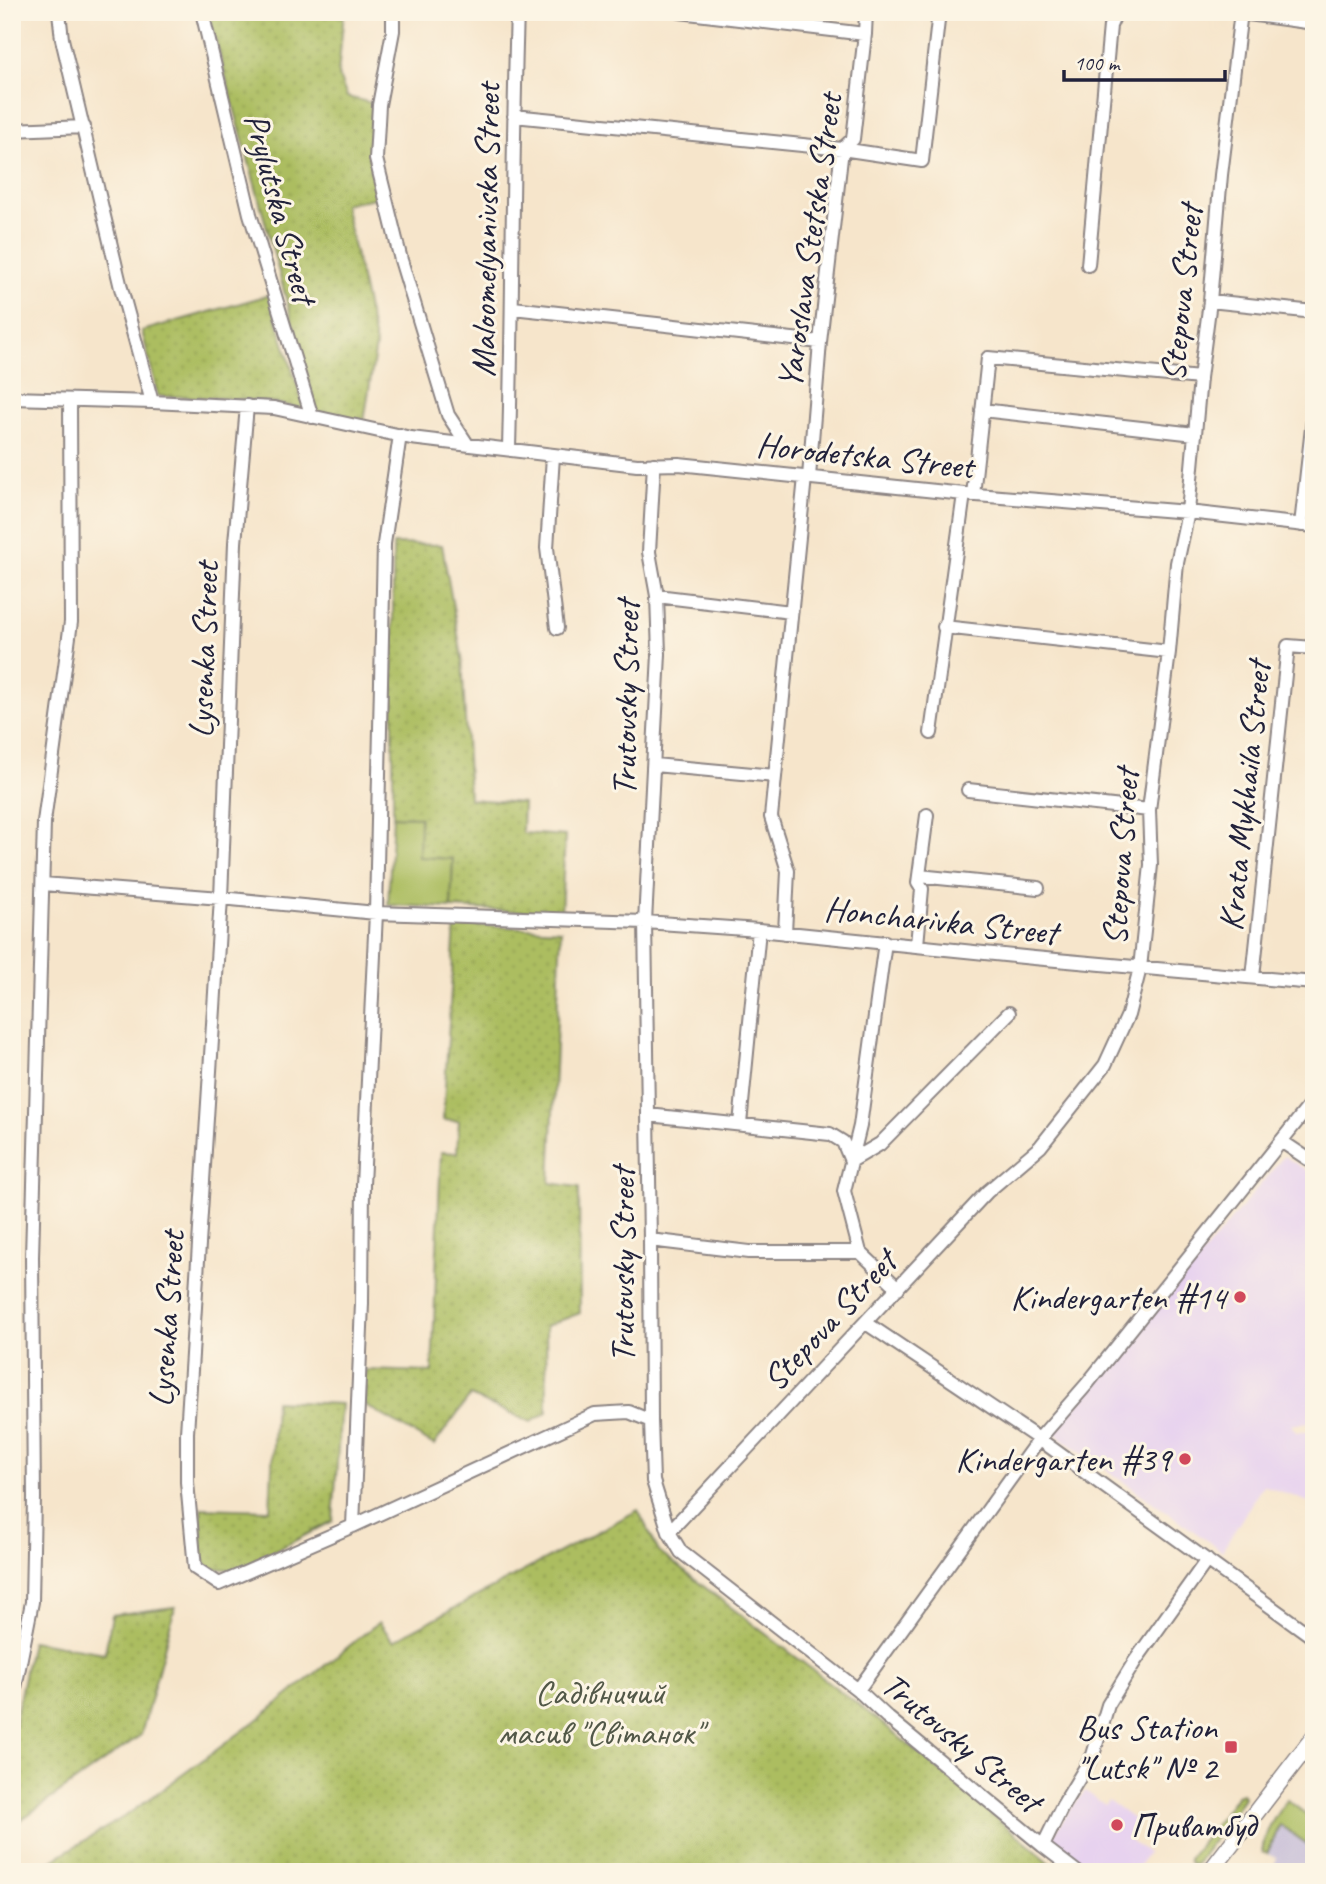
<svg xmlns="http://www.w3.org/2000/svg" width="1326" height="1884" font-family="Caveat,sans-serif">
<defs>
<pattern id="park-dots" width="8" height="8" patternUnits="userSpaceOnUse" patternTransform="scale(1.75)"><rect width="8" height="8" fill="#acbd60"/><path d="M2 2h.1M6 6h.1" fill="none" stroke="#94a254" stroke-width="1.8" stroke-linecap="round"/></pattern>
</defs>
<rect width="100%" height="100%" fill="#fcf5e5"/>
<filter id="ink" filterUnits="userSpaceOnUse"><feTurbulence type="fractalNoise" baseFrequency=".0143" numOctaves="2"/><feDisplacementMap in="SourceGraphic" scale="14" xChannelSelector="R" yChannelSelector="G"/><feConvolveMatrix kernelMatrix="1 2 1 2 8 2 1 2 1" color-interpolation-filters="sRGB"/></filter>
<filter id="wash" filterUnits="userSpaceOnUse"><feTurbulence type="fractalNoise" baseFrequency=".00686" numOctaves="4" result="noise"/><feDisplacementMap in="SourceGraphic" scale="28" xChannelSelector="R" yChannelSelector="G"/><feGaussianBlur stdDeviation="1.57" result="paint"/><feColorMatrix in="noise" values="0 0 0 0 0 0 0 0 0 0 0 0 0 0 0 0 0 1.4 0 .05"/><feComposite in="paint" operator="in"/></filter>
<g filter="url(#wash)">
<rect width="100%" height="100%" fill="#f6e5cb"/>
<path fill="#e7d2ef" d="M 1284,1156 L 1314,1175 L 1314,1421 L 1291,1425 L 1296,1432 L 1314,1432 L 1314,1444 L 1306,1460 L 1314,1464 L 1314,1504 L 1263,1485 L 1222,1551 L 1054,1433 Z
M 1085,1791 L 1105,1805 L 1108,1801 L 1138,1823 L 1127,1838 L 1148,1853 L 1139,1866 L 1147,1872 L 1085,1872 L 1053,1848 L 1053,1836 L 1069,1811 Z"/>
<path fill="#c8bfd8" d="M 1280,1825 L 1314,1849 L 1314,1872 L 1260,1872 L 1262,1867 L 1272,1870 L 1277,1858 L 1267,1854 Z"/>
<path fill="#acbd60" stroke="#67704e" stroke-width="2" d="M 393,816 L 420,817 L 453,859 L 451,908 L 388,905 Z
M 1242,1793 L 1244,1797 L 1243,1799 L 1196,1864 L 1191,1865 L 1189,1861 L 1189,1859 L 1237,1795 Z
M 1287,1800 L 1314,1820 L 1314,1840 L 1310,1846 L 1280,1825 L 1267,1854 L 1262,1852 C 1266,1828 1273,1819 1287,1800 Z"/>
<path fill="url(#park-dots)" stroke="#67704e" stroke-width="2" d="M 208,12 L 344,12 L 338,74 L 347,97 L 372,103 L 370,158 L 375,198 L 344,204 L 376,345 L 364,422 L 317,412 Z
M 269,295 L 305,410 C 257,397 208,398 158,396 L 142,331 Z
M 393,544 L 442,545 L 462,657 L 469,799 L 523,803 L 522,833 L 565,836 L 561,913 L 451,908 L 453,859 L 419,857 L 420,817 L 393,816 Z
M 455,924 L 561,930 L 550,1183 L 579,1187 L 580,1313 L 546,1326 L 547,1412 L 531,1422 L 470,1396 L 434,1445 L 365,1405 L 365,1370 L 432,1372 L 441,1152 L 457,1153 L 459,1121 L 443,1120 Z
M 275,1401 L 341,1404 L 333,1521 L 238,1570 L 210,1568 L 202,1559 L 201,1508 L 270,1510 Z
M 638,1510 L 659,1552 L 887,1727 L 1061,1872 L 33,1872 L 130,1813 L 256,1721 L 379,1622 L 393,1641 Z
M 175,1607 L 141,1735 L 12,1826 L 12,1736 L 31,1641 L 105,1653 L 112,1615 Z"/>
</g>
<g filter="url(#ink)">
<g fill="none" stroke-linecap="round" stroke-linejoin="round">
<defs>
<path id="minor" d="M 59,12 L 62,39 L 121,288 L 152,402
M 202,12 L 250,214 L 312,417
M 393,12 L 393,31 L 379,105 L 376,159 L 401,260 L 448,415 L 467,444
M 680,12 L 865,34
M 1234,12 L 1314,23
M 514,116 L 842,149 L 922,161 L 939,12
M 12,130 L 84,127
M 1088,265 L 1110,26 L 1116,12
M 1210,301 L 1314,312
M 513,308 L 820,342
M 12,398 L 152,402 L 274,408 L 411,438 L 637,465 L 679,464 L 964,494 L 1188,512 L 1314,526
M 247,406 L 235,543 L 221,898 L 187,1433 L 187,1482 L 195,1568 L 219,1584 L 353,1526 L 595,1414 L 629,1412 L 651,1421
M 982,410 L 1195,434
M 509,448 C 513,303 512,158 517,12
M 553,456 L 547,548 L 557,628
M 654,464 L 649,552 L 657,596 L 659,654 L 645,922 L 650,1240 L 651,1421 L 653,1481 L 669,1532 L 681,1552 L 858,1690 L 887,1717 L 1043,1846 L 1077,1872
M 809,477 L 820,342 L 842,149 L 853,139 L 865,34 L 866,12
M 973,495 L 988,358 L 1200,378
M 1301,525 L 1314,410
M 657,596 L 791,612
M 944,627 L 1169,652
M 931,733 L 964,494
M 654,765 L 775,776
M 968,790 L 1149,810
M 919,876 L 1038,888
M 43,884 L 221,898 L 376,913 L 645,922 L 759,930 L 1034,958 L 1314,983
M 785,933 L 788,871 L 771,817 L 805,477
M 885,942 L 860,1126 L 844,1191 L 860,1252 L 898,1288
M 917,945 L 922,889 L 918,883 L 927,815
M 1253,977 L 1288,646 L 1314,648
M 648,1115 L 830,1134 L 843,1142 L 851,1161
M 740,1124 L 759,930
M 1281,1141 L 1314,1163
M 851,1161 L 880,1144 L 1009,1013
M 650,1240 L 749,1252 L 860,1252
M 866,1323 L 1039,1439 L 1314,1638
M 353,1526 L 362,1303 L 363,1185 L 376,913 L 384,544 L 400,435
M 669,1532 L 987,1192 L 1040,1147 L 1105,1065 L 1128,1015 L 1140,968 L 1151,865 L 1149,810 L 1169,652 L 1177,563 L 1188,512 L 1200,378 L 1210,301 L 1221,175 L 1241,12
M 858,1690 L 1039,1439 L 1087,1384 L 1314,1100
M 12,1703 L 32,1602 L 34,1498 L 32,1257 L 44,822 L 71,622 L 70,400
M 1043,1846 L 1063,1805 L 1093,1755 L 1108,1705 L 1135,1661 L 1207,1560"/>
<path id="major" d="M 1210,1872 L 1314,1737"/>
</defs>
<use href="#minor" stroke="#8c8483" stroke-width="16"/>
<use href="#major" stroke="#8c8483" stroke-width="19"/>
<use href="#minor" stroke="#fff" stroke-width="12"/>
<use href="#major" stroke="#fff" stroke-width="16"/>
</g>
</g>
<g fill="#d1495b" stroke="#fcf5e5" stroke-width="2.5">
<circle cx="1240" cy="1297" r="7"/>
<circle cx="1185" cy="1459" r="7"/>
<rect x="1224" y="1740" width="14" height="14" rx="3.5"/>
<circle cx="1117" cy="1825" r="7"/>
</g>
<g text-anchor="middle" stroke-width="6" stroke-linejoin="round" paint-order="stroke">
<g font-size="35" fill="#22223b" stroke="#fcf5e5">
<text transform="translate(281 208) rotate(75)" y="12">Prylutska Street</text>
<text transform="translate(485 230) rotate(-89)" y="12">Maloomelyanivska Street</text>
<text transform="translate(809 241) rotate(-82)" y="12">Yaroslava Stetska Street</text>
<text transform="translate(1181 293) rotate(-84)" y="12">Stepova Street</text>
<text transform="translate(865 455) rotate(6)" y="12">Horodetska Street</text>
<text transform="translate(203 650) rotate(-88)" y="12">Lysenka Street</text>
<text transform="translate(625 698) rotate(-89)" y="12">Trutovsky Street</text>
<text transform="translate(1244 796) rotate(-84)" y="12">Krata Mykhaila Street</text>
<text transform="translate(1120 857) rotate(-86)" y="12">Stepova Street</text>
<text transform="translate(941 920) rotate(6)" y="12">Honcharivka Street</text>
<text transform="translate(622 1265) rotate(-90)" y="12">Trutovsky Street</text>
<text transform="translate(166 1319) rotate(-86)" y="12">Lysenka Street</text>
<text transform="translate(829 1320) rotate(-47)" y="12">Stepova Street</text>
<text transform="translate(962 1742) rotate(40)" y="12">Trutovsky Street</text>
</g>
<g font-size="35" fill="#22223b" stroke="#fcf5e5" text-anchor="end">
<text x="1226" y="1309">Kindergarten #14</text>
<text x="1171" y="1471">Kindergarten #39</text>
<text x="1217" y="1739">Bus Station<tspan x="1217" dy="40">"Lutsk" № 2</tspan></text>
<text x="1131" y="1837" text-anchor="start">Приватбуд</text>
</g>
<g font-size="35" fill="#525848" stroke="#fcf5e5">
<text x="600" y="1704">Садівничий<tspan x="600" dy="40">масив "Світанок"</tspan></text>
</g>
</g>
<rect width="1326" height="1884" fill="none" stroke="#fcf5e5" stroke-width="42"/>
<path d="M1064 70v10h161v-10" fill="none" stroke="#22223b" stroke-width="3.5"/>
<text x="1074" y="70" font-size="21" fill="#22223b" stroke="#fcf5e5" stroke-width="5" paint-order="stroke">100 m</text>
</svg>
